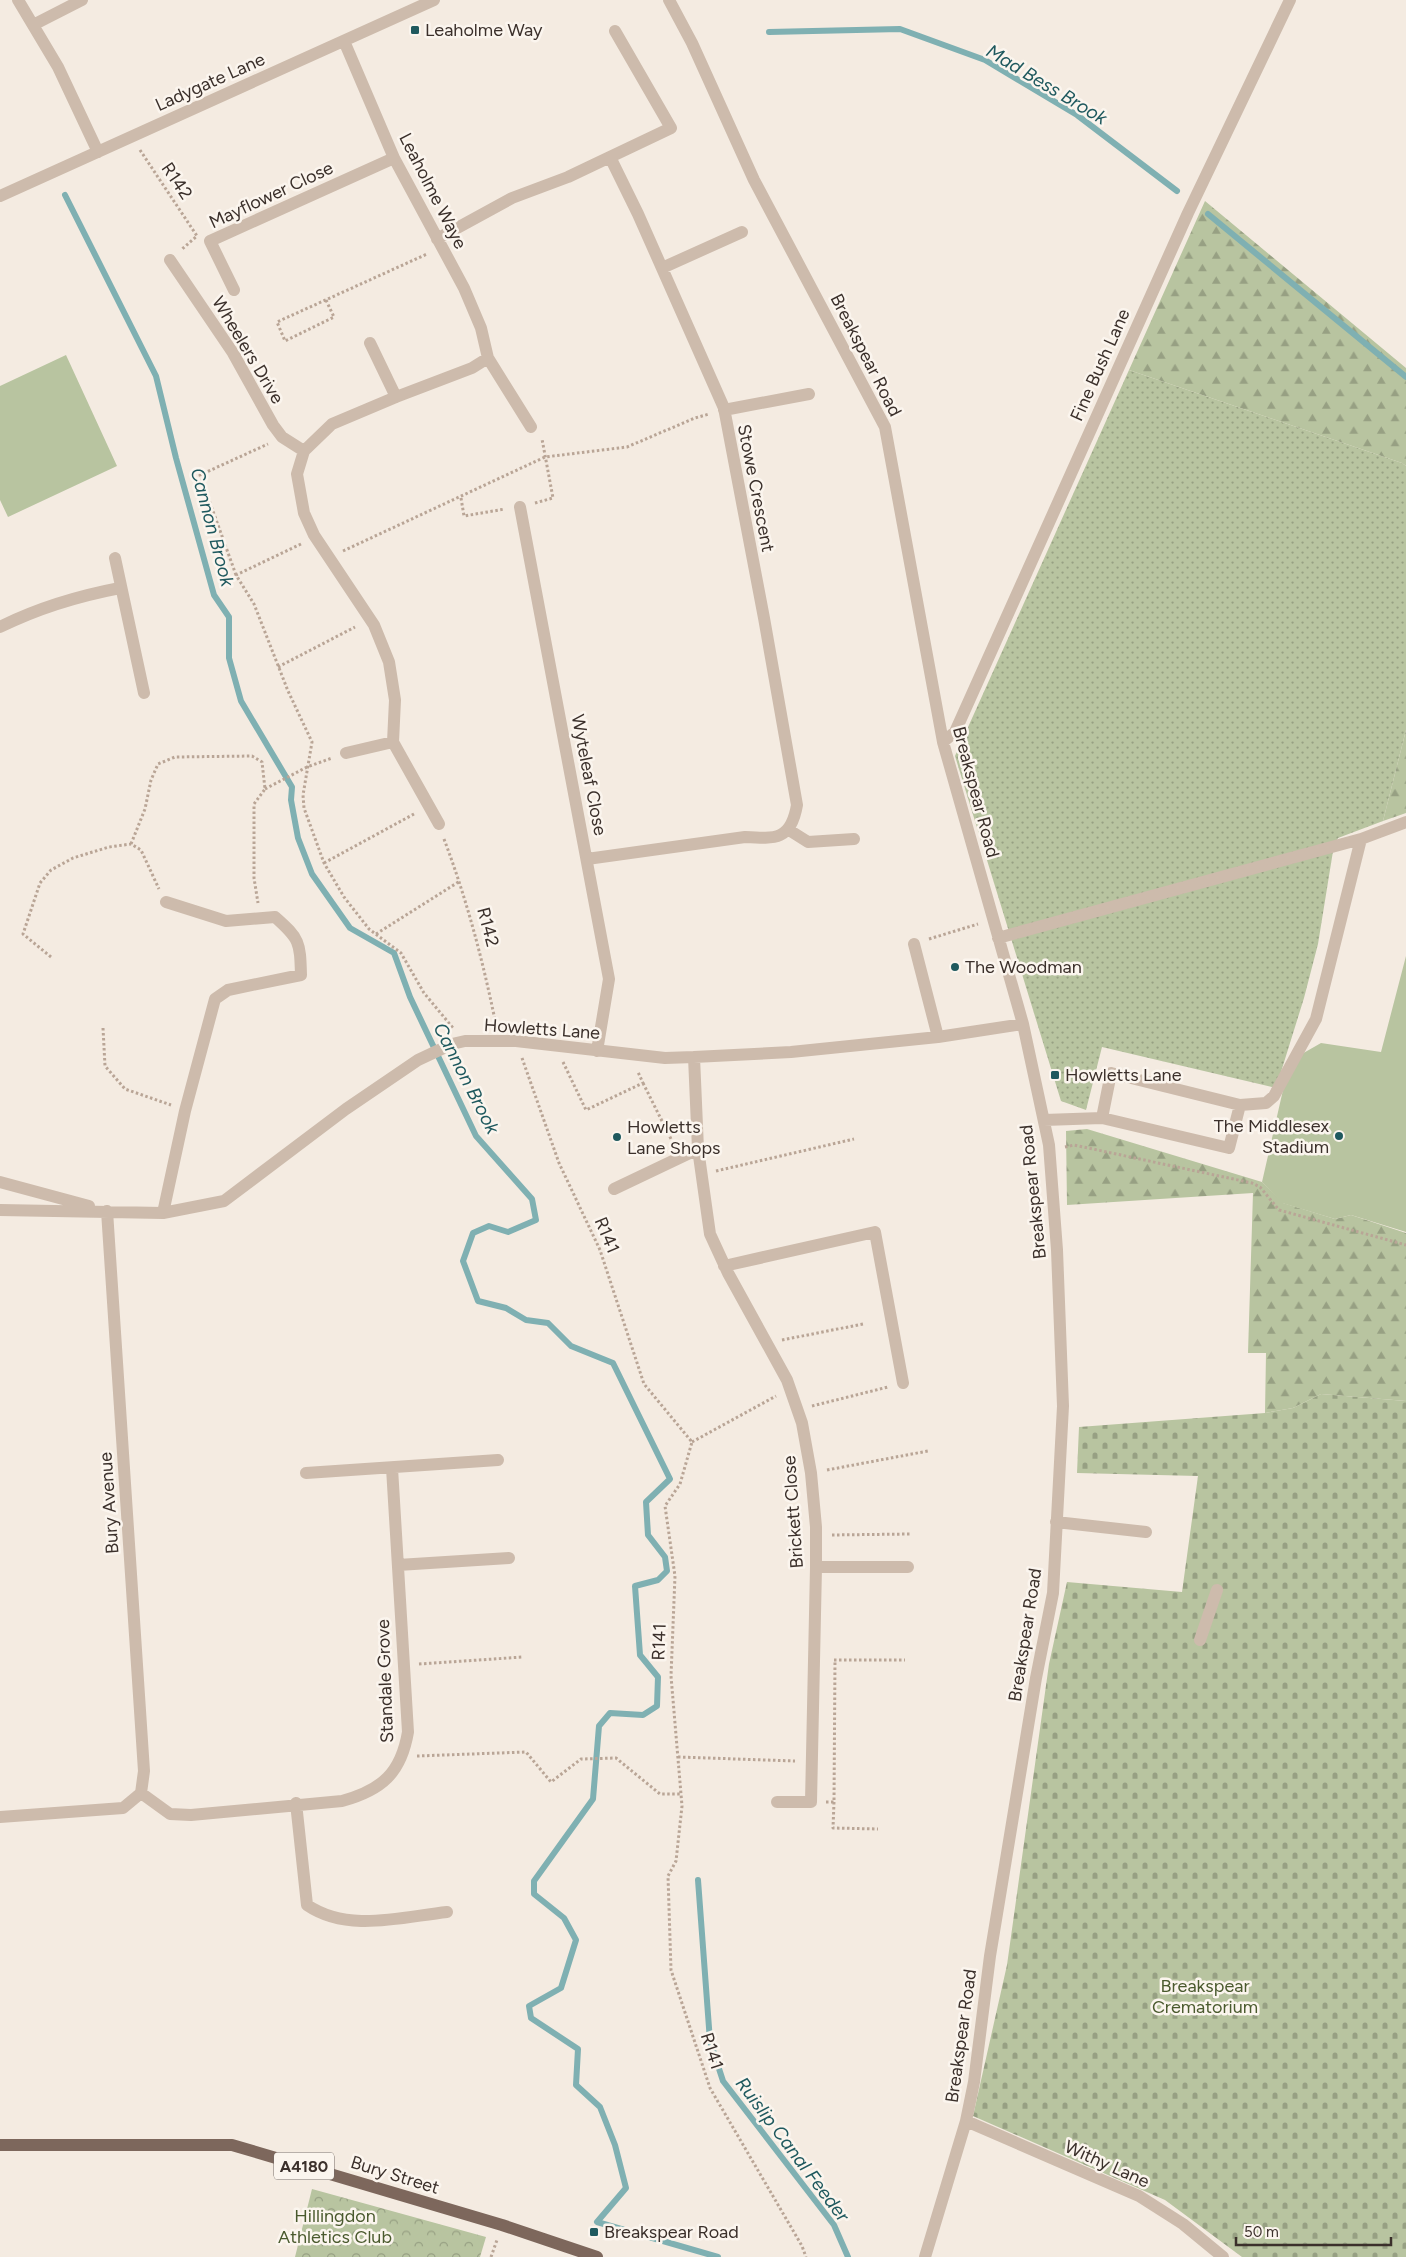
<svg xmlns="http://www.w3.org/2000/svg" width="1406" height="2257" font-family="Figtree,sans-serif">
<defs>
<pattern id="grass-dots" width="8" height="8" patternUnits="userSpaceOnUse" patternTransform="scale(1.25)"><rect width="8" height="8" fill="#b8c4a0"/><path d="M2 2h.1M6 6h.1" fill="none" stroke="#97a083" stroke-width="1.8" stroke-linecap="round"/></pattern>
<pattern id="forest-firs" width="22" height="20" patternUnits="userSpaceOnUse" patternTransform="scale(1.25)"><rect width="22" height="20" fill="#b8c4a0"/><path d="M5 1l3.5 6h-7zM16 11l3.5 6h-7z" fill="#97a083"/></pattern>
<pattern id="cemetery-stones" width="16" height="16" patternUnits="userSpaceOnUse" patternTransform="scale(1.25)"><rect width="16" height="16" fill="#b8c4a0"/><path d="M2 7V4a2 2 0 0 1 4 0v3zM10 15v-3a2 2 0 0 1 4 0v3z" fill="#97a083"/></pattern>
<pattern id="park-crowns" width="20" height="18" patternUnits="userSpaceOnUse" patternTransform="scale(1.25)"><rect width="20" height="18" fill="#b8c4a0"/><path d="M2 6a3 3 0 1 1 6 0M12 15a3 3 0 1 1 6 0" fill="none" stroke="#97a083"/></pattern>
</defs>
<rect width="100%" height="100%" fill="#f4ebe1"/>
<path fill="url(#grass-dots)" d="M 1129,370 L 1402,463 L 1406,466 L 1406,730 L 1383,821 L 1338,838 L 1334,845 L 1318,944 L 1304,998 L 1276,1088 L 1102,1047 L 1086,1110 L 1061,1101 L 955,756 Z"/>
<path fill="url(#forest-firs)" d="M 1205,201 L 1406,368 L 1406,466 L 1402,463 L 1129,370 Z
M 1406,730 L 1406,813 L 1383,821 Z
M 1087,1129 L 1262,1182 L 1283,1203 L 1335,1219 L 1351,1215 L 1406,1233 L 1406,1401 L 1321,1394 L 1293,1408 L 1265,1413 L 1266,1353 L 1248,1353 L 1253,1193 L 1067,1205 L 1066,1131 Z"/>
<path fill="url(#cemetery-stones)" d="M 1321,1394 L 1406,1401 L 1406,2257 L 1242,2257 L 1165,2200 L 973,2116 L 1007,1965 L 1049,1664 L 1067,1582 L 1182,1592 L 1198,1476 L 1077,1473 L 1079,1427 L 1265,1413 L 1293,1408 Z"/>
<path fill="url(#park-crowns)" d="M 312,2189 L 486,2237 L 480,2257 L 295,2257 Z"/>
<path fill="#b8c4a0" d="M 66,355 L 117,466 L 8,517 L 0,500 L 0,386 Z
M 1406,956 L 1406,1232 L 1351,1215 L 1335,1219 L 1282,1203 L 1262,1182 L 1283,1090 L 1300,1055 L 1321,1043 L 1381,1052 Z"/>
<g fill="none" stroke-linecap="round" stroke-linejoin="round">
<path stroke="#7fb0b2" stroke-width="6" d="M 769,32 L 900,29 L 985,60 L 1077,115 L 1177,191
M 65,195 L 156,376 L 176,458 L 214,595 L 229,617 L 229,658 L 241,701 L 292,787 L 291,800 L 298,838 L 312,874 L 350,928 L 394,953 L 410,997 L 476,1136 L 532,1199 L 536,1220 L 508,1232 L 489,1226 L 473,1233 L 463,1261 L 478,1301 L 506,1308 L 526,1320 L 548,1323 L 571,1346 L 613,1363 L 670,1479 L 646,1502 L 648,1535 L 665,1557 L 667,1571 L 658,1580 L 635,1586 L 640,1655 L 658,1677 L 657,1706 L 643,1715 L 610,1713 L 599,1726 L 593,1799 L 534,1881 L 534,1894 L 564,1918 L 576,1940 L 561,1988 L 529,2006 L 531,2018 L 578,2049 L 576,2085 L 600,2107 L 615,2145 L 626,2188 L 597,2222 L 718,2257
M 1208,214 L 1406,377
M 698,1880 L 710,2041 L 723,2081 L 834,2225 L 848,2257"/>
<path stroke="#b9a596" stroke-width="3" stroke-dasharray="2.5 2.5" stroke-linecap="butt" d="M 140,150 L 197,236 L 181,250
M 326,300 L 334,317 L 285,341 L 277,322 L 427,254
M 461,498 L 464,516 L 505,509
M 535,503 L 553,498 L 542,439
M 301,544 L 236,575 L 254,604 L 288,691 L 312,742 L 303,795 L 304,808 L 324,863 L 344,897 L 369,929 L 401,953 L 424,993 L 453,1028
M 343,551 L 545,457 L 627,447 L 695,418 L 709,414
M 236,575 L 200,475 L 268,444
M 278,667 L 355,627
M 265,789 L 307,767 L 332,758
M 444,839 C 467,900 483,961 496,1025
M 131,844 L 145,809 L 151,780 L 158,764 L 175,757 L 252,756 L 262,762 L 265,789 L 254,804 L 254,878 L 258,903
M 324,863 L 414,814
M 376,934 L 460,881
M 929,939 L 978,924
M 51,957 L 23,934 L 40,883 L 51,870 L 73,858 L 109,847 L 131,844 L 141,850 L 159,889
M 103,1028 L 105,1066 L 125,1089 L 171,1105
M 522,1058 L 559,1163 L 600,1250 L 644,1384 L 692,1442 L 680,1484 L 665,1506 L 675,1576 L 671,1676 L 682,1806 L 676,1861 L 668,1876 L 671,1970 L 710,2088 L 802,2246 L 806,2257
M 563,1062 L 586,1110 L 643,1083 L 638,1072
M 643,1083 L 673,1143
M 1065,1147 L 1074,1145 L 1252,1183 L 1260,1187 L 1279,1210 L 1406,1245
M 716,1171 L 854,1139
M 782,1340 L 863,1324
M 812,1406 L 888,1387
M 692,1442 L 776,1396
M 827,1470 L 928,1451
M 832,1535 L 910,1534
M 834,1660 L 905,1660
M 419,1664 L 523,1657
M 417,1756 L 526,1752 L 551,1782 L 581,1759 L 616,1758 L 660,1794 L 680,1794
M 678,1757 L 795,1761
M 826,1802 L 834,1802 L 835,1660
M 834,1802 L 833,1828 L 878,1829
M 491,2257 L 497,2240"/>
<path stroke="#cdbbac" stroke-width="12" d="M 18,0 L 58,67 L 98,152
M 669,0 L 692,43 L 754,180 L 885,427 L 943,742 L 1023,1024 L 1049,1145 L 1057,1250 L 1063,1406 L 1053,1593 L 1036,1678 L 990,1956 L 974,2082 L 966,2121 L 925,2257
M 33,25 L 82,0
M 344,41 L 394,158 L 464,288 L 481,328 L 488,358 L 531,427
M 610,157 L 671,128 L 615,31
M 0,196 L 434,0
M 437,239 L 512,198 L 568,177 L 610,157 L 638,214 L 724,408 L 764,618 L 797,805 C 791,840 776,839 745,837 L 587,859
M 170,260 L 233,353 L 273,425 L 282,437 L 304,451
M 662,268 L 742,232
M 234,290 L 210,241 L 394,158
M 370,343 L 396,397
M 724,410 L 809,394
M 520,507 L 609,979 L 597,1051
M 115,558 L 144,693
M 0,627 C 38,608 78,596 120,588
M 943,742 L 955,732 L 1188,213 L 1290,0
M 346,753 L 393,742
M 439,824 L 393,742 L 395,700 L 389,662 L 374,625 L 314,535 L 304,513 L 297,474 L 304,451 L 332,424 L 396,397 L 472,368 L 488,358
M 789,830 L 808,842 L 854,839
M 998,938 L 1361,839
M 914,944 L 938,1037
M 694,1057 L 698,1149 L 710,1234 L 728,1273 L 787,1380 L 802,1423 L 811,1473 L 816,1527 L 816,1567 L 811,1802 L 777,1802
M 1102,1118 L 1111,1073 L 1240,1105
M 1044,1120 L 1102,1118 L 1229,1148 L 1240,1105 L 1266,1103 L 1274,1096 L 1316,1019 L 1361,839 L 1406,822
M 0,1182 L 89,1206
M 614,1189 L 698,1149
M 0,1210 L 163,1213 L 224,1201 L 346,1109 L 418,1060 L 452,1044 L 465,1041 L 516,1041 L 665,1058 L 694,1057 L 791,1052 L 938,1037 L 1023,1024
M 107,1211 L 144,1771 L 141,1793
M 163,1213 L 185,1111 L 215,999 L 228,990 L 301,975 C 300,942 300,939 275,917 L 226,921 L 166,902
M 724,1266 L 875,1232 L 903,1383
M 306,1473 L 498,1460
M 1056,1522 L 1146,1532
M 398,1565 L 509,1558
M 816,1567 L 908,1567
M 1200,1640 L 1217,1590
M 141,1793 L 170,1814 L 191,1815 L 342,1801 C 382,1790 401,1773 408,1732 L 392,1468
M 296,1803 L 307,1905 C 348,1933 401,1917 447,1912
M 0,1817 L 123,1808 L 141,1793
M 966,2121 L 1139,2196 L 1183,2224 L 1223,2257"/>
<path stroke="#7d675c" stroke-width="12" d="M 0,2145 L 232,2145 L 502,2225 L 597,2257"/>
</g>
<g fill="#1f595e" stroke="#fbf5ee" stroke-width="2">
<rect x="410" y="25" width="10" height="10" rx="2.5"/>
<circle cx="955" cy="967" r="5"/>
<rect x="1050" y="1070" width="10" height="10" rx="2.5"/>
<circle cx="1339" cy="1136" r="5"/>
<circle cx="617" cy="1137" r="5"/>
<rect x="589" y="2227" width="10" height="10" rx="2.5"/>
</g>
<g text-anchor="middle" stroke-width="5" stroke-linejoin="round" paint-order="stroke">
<rect fill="#fbf5ee" stroke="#756b66" stroke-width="1" x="274" y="2152.5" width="60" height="27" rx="4"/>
<g font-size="16" font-weight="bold" fill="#3b302b">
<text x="304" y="2172">A4180</text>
</g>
<g font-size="18" fill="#3b302b" stroke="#fbf5ee" text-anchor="start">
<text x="425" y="36">Leaholme Way</text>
<text x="965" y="973">The Woodman</text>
<text x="1065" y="1081">Howletts Lane</text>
<text x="1329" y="1132" text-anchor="end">The Middlesex<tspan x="1329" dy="21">Stadium</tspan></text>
<text x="627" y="1133">Howletts<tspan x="627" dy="21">Lane Shops</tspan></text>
<text x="604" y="2238">Breakspear Road</text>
</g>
<g font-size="18" fill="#3b302b" stroke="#fbf5ee">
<text transform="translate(210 82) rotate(-24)" y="6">Ladygate Lane</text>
<text transform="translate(177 181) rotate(56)" y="6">R142</text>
<text transform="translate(433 191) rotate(63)" y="6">Leaholme Waye</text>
<text transform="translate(271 195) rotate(-25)" y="6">Mayflower Close</text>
<text transform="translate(248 350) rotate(59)" y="6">Wheelers Drive</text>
<text transform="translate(866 355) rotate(63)" y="6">Breakspear Road</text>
<text transform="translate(1100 365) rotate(-66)" y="6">Fine Bush Lane</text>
<text transform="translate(756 488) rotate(79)" y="6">Stowe Crescent</text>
<text transform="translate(589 775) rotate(79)" y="6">Wyteleaf Close</text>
<text transform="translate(976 792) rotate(75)" y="6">Breakspear Road</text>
<text transform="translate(488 927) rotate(75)" y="6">R142</text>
<text transform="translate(542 1029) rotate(4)" y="6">Howletts Lane</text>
<text transform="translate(1033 1192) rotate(-96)" y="6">Breakspear Road</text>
<text transform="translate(607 1235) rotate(67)" y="6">R141</text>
<text transform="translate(109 1503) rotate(-94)" y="6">Bury Avenue</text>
<text transform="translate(793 1512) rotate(-94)" y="6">Brickett Close</text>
<text transform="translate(1025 1635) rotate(-81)" y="6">Breakspear Road</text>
<text transform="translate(659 1642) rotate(-88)" y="6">R141</text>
<text transform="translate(385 1681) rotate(-92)" y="6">Standale Grove</text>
<text transform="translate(961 2036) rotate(-82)" y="6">Breakspear Road</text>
<text transform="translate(712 2051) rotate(72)" y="6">R141</text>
<text transform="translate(1107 2164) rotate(24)" y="6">Withy Lane</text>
<text transform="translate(395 2175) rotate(17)" y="6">Bury Street</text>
</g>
<g font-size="18" fill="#4a5a2e" stroke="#fbf5ee">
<text x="1205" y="1992">Breakspear<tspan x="1205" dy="21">Crematorium</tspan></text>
<text x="335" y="2222">Hillingdon<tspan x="335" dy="21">Athletics Club</tspan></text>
</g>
<g font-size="19" font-style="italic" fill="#1f595e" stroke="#fbf5ee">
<text transform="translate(1047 84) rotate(31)" y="7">Mad Bess Brook</text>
<text transform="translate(213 527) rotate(75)" y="7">Cannon Brook</text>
<text transform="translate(467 1078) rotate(63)" y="7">Cannon Brook</text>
<text transform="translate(793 2149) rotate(53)" y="7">Ruislip Canal Feeder</text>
</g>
</g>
<path d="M1236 2237v8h155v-8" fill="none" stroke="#3b302b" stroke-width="2.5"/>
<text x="1244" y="2237" font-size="15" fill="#3b302b" stroke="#fbf5ee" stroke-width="4" paint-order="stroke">50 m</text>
</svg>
